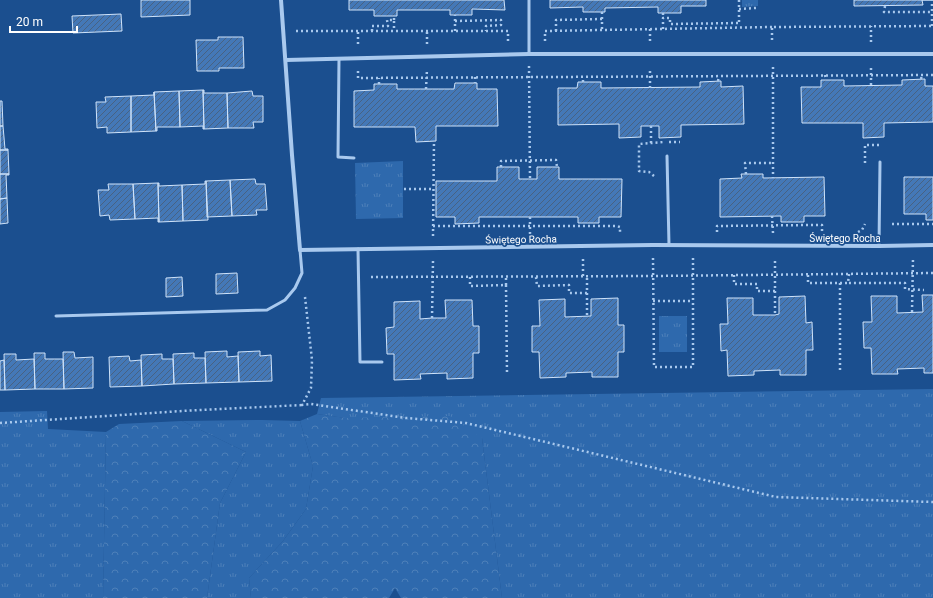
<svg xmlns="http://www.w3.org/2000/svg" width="933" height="598" font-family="Roboto,sans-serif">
<defs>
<pattern id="grass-tufts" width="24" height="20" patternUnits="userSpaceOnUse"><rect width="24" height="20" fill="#2e69ad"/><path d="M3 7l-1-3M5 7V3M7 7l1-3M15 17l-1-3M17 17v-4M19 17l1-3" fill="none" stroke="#4d80b9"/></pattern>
<pattern id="forest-crowns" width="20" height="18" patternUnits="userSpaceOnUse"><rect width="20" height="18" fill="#2e69ad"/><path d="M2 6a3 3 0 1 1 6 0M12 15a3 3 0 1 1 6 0" fill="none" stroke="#4d80b9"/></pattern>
<pattern id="building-hatch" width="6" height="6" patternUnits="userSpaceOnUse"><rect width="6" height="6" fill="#4478b7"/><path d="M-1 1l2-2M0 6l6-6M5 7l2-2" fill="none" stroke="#486282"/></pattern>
</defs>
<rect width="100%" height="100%" fill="#1b4f8f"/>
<path fill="url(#grass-tufts)" d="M 742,0 L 758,0 L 758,6 L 742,7 Z
M 403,161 L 403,218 L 356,219 L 355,163 Z
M 659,316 L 687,316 L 687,352 L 659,352 Z
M 933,389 L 933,598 L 502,598 L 482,438 L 317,414 L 321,398 Z
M 47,411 L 48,429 L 106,432 L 103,598 L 0,598 L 0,412 Z
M 262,420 L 300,421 L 313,466 L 306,509 L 283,541 L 249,578 L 251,598 L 207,598 L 220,503 L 246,452 L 182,421 Z"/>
<path fill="url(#forest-crowns)" d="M 317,414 L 346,418 L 450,416 L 482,438 L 502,598 L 401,598 L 395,588 L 389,598 L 251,598 L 249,578 L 283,541 L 306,509 L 313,466 L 300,421 Z
M 182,421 L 246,452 L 220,503 L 207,598 L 103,598 L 106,432 L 119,424 Z"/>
<path fill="url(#building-hatch)" stroke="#cfe3fa" d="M 141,0 L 190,0 L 190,15 L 141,17 Z
M 349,0 L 504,0 L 505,10 L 472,9 L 472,15 L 450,15 L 450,10 L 397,10 L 397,16 L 374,16 L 374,10 L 349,10 Z
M 550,0 L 706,0 L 706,6 L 681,6 L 681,13 L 658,13 L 658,7 L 605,8 L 605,12 L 583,12 L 583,7 L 550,8 Z
M 854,0 L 933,0 L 922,0 L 923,5 L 854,6 Z
M 121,14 L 122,31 L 73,33 L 72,16 Z
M 218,37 L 243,37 L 244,68 L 219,68 L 219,71 L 197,71 L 196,40 L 218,40 Z
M 925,79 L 925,86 L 933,86 L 933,122 L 884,123 L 884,137 L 863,138 L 863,123 L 802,123 L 801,87 L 821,87 L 821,80 L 844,80 L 844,86 L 902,85 L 902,80 Z
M 721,81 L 721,87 L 743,86 L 744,124 L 681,125 L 681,137 L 659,138 L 659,126 L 641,126 L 641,137 L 619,138 L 619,124 L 558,125 L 558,88 L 577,88 L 578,82 L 601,82 L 601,88 L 700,87 L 700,82 Z
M 455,83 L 477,83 L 477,89 L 497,89 L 498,126 L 436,126 L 436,141 L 416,142 L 415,127 L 354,127 L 354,91 L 374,90 L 374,84 L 397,84 L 397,89 L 454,89 Z
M 203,90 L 204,90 L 204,93 L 227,93 L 228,128 L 204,129 Z
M 203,90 L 204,129 L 203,129 L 203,126 L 180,127 L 179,91 Z
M 179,91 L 180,127 L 157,127 L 157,131 L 156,131 L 154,92 Z
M 252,91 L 253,96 L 263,96 L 263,122 L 253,122 L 254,128 L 228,128 L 227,93 Z
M 154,92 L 156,131 L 131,132 L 131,96 L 154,95 Z
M 131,96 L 131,132 L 107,133 L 107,127 L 97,128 L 96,102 L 106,102 L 105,97 Z
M 0,101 L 2,101 L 3,126 L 0,126 Z
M 0,126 L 3,126 L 5,149 L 8,149 L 8,150 L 0,150 Z
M 0,150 L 8,150 L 9,174 L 0,174 Z
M 497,167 L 519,167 L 519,179 L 537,179 L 537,167 L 559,167 L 559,179 L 622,179 L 621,217 L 599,217 L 599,223 L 578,223 L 578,217 L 479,217 L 479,223 L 455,224 L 455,217 L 436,217 L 436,181 L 497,181 Z
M 0,174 L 9,174 L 9,175 L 6,175 L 7,198 L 0,199 Z
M 741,174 L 763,174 L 763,178 L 824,177 L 825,216 L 804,216 L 804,222 L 781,222 L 781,216 L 720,217 L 720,179 L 742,178 Z
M 904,177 L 933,177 L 933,220 L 926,220 L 926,214 L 904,214 Z
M 255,179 L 256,184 L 265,184 L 267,210 L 256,210 L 257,215 L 232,216 L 230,180 Z
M 230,180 L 232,216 L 207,217 L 206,181 Z
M 205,181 L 206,181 L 208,220 L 183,221 L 182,185 L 205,184 Z
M 158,183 L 159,183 L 159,186 L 182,185 L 183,221 L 159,222 Z
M 158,183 L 159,222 L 158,222 L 158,218 L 135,219 L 133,184 Z
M 108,184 L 133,184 L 135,219 L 110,220 L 109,215 L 100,216 L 98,190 L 109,190 Z
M 7,198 L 8,223 L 0,224 L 0,199 Z
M 237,273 L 238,293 L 216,294 L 216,274 Z
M 182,277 L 183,296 L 166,297 L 166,278 Z
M 922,295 L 933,295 L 933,373 L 924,373 L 924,368 L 897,369 L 898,374 L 872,374 L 871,348 L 864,348 L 863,322 L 872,322 L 871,296 L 897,296 L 897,313 L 923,312 Z
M 805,296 L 806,323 L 812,322 L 813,350 L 806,350 L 806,375 L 780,375 L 780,370 L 754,371 L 754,375 L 728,376 L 727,350 L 721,351 L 720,324 L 728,324 L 727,298 L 753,298 L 753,315 L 775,315 L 779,314 L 779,297 Z
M 618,298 L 618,325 L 624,325 L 624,352 L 618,352 L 618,377 L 592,377 L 592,372 L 566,373 L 566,377 L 540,378 L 539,352 L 532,352 L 532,326 L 540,326 L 539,300 L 565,299 L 565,317 L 591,316 L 591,299 Z
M 445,300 L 472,300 L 473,326 L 479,326 L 479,353 L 473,353 L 473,378 L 447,379 L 447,373 L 420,374 L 421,379 L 394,380 L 394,354 L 387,354 L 386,328 L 394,327 L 394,302 L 420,301 L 420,319 L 432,318 L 446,318 Z
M 227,351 L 227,357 L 238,356 L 239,382 L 206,383 L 205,352 Z
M 260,351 L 260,356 L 271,355 L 272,381 L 239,382 L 238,352 Z
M 63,352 L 74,352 L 75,358 L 93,357 L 93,388 L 64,389 Z
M 34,353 L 45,353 L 45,359 L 63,359 L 64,389 L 35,389 Z
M 194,353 L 194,358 L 205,358 L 206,383 L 174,384 L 173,354 Z
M 4,354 L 16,354 L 16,360 L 34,359 L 35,389 L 5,390 Z
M 162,354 L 162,359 L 173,359 L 174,384 L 142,386 L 141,355 Z
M 129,356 L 130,361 L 141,360 L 142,386 L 110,387 L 109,357 Z
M 4,360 L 5,390 L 0,390 L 0,361 Z"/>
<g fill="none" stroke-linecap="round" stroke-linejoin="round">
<path stroke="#a9c9ee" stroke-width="2.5" stroke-dasharray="2 3" stroke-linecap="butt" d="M 739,0 L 739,23
M 885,6 L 884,12 L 933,12
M 739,9 L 756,8
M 602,12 L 602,19
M 663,13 L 663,18
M 394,20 L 394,16
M 455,21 L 455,15
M 932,26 L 932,0
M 650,29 L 650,41
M 663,29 L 663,18 L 670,18 L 670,24 L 739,23
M 296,31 L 508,31 L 508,42
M 372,31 L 372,26 L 388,26 L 387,20 L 394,20 L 394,31
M 455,31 L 455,21 L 501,20 L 501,25 L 486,26 L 486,31
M 556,31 L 556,20 L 602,19 L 602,30
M 772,40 L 772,27 L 933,26
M 545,41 L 545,31 L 772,27
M 871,42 L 871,26
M 358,44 L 358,31
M 427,44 L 427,31
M 529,66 L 530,179
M 773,67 L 773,178
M 358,71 L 358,78 L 933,75
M 825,75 L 826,80
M 475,77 L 475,83
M 921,79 L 922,75
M 718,81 L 719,76
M 583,82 L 583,77
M 379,84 L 379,78
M 871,85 L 871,67
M 650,88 L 650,68
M 426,89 L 427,69
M 651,126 L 651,143
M 669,142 L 680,142
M 865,163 L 865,145 L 880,145
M 501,167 L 501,161 L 556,160 L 557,167
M 746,174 L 745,163 L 773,163
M 654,176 L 649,172 L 639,171 L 639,144 L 664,142
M 404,189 L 434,189
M 772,216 L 773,233
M 530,217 L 530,234
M 892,224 L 933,224
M 433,226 L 617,226 L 620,227 L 620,232
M 717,232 L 717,226 L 811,225 L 822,225 L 822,233
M 858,232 L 862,230 L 865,224
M 433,236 L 434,141
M 653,258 L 654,367 L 693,367 L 693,258
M 849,274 L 848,283 L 905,283 L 905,289 L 924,290
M 734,275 L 734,284 L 757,284 L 757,291 L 775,291 L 775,258
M 808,275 L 808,283 L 840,283 L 840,370
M 583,276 L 583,259
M 371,277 L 653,276 L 933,273
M 470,277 L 470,286 L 506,285 L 507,373
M 536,277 L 537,286 L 569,285 L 569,293 L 587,293 L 587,277
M 840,283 L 848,283
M 506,285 L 506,277
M 775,291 L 775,315
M 587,293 L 587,316
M 305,297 L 312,360 L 311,388 L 302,405 L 311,404 L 406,418 L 466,423 L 776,497 L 933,502
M 653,301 L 693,301
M 912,312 L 913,258
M 432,318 L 433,261
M 0,423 L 182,411 L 302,405"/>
<path stroke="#a9c9ee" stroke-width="3" d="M 529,0 L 529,54
M 339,59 L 338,157 L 354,158
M 667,156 L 669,245
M 879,246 L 880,162
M 358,249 L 360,362 L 382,362
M 56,316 L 267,310 L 285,300 L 295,288 L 302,273 L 300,250"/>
<path stroke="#a9c9ee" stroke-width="4" d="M 281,0 L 292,155 L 300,250 L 653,245 L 879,246 L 933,245
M 286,60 L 529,54 L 933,54"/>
</g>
<g text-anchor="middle" stroke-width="3.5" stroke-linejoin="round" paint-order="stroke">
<g font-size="10" fill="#fff" stroke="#1b4f8f">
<text x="845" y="242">Świętego Rocha</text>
<text transform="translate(521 239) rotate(-1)" y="4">Świętego Rocha</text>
</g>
</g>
<path d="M10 26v6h67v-6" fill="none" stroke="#ffffff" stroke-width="2"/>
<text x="16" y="26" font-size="12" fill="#ffffff" stroke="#1b4f8f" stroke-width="3" paint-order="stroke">20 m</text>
</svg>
